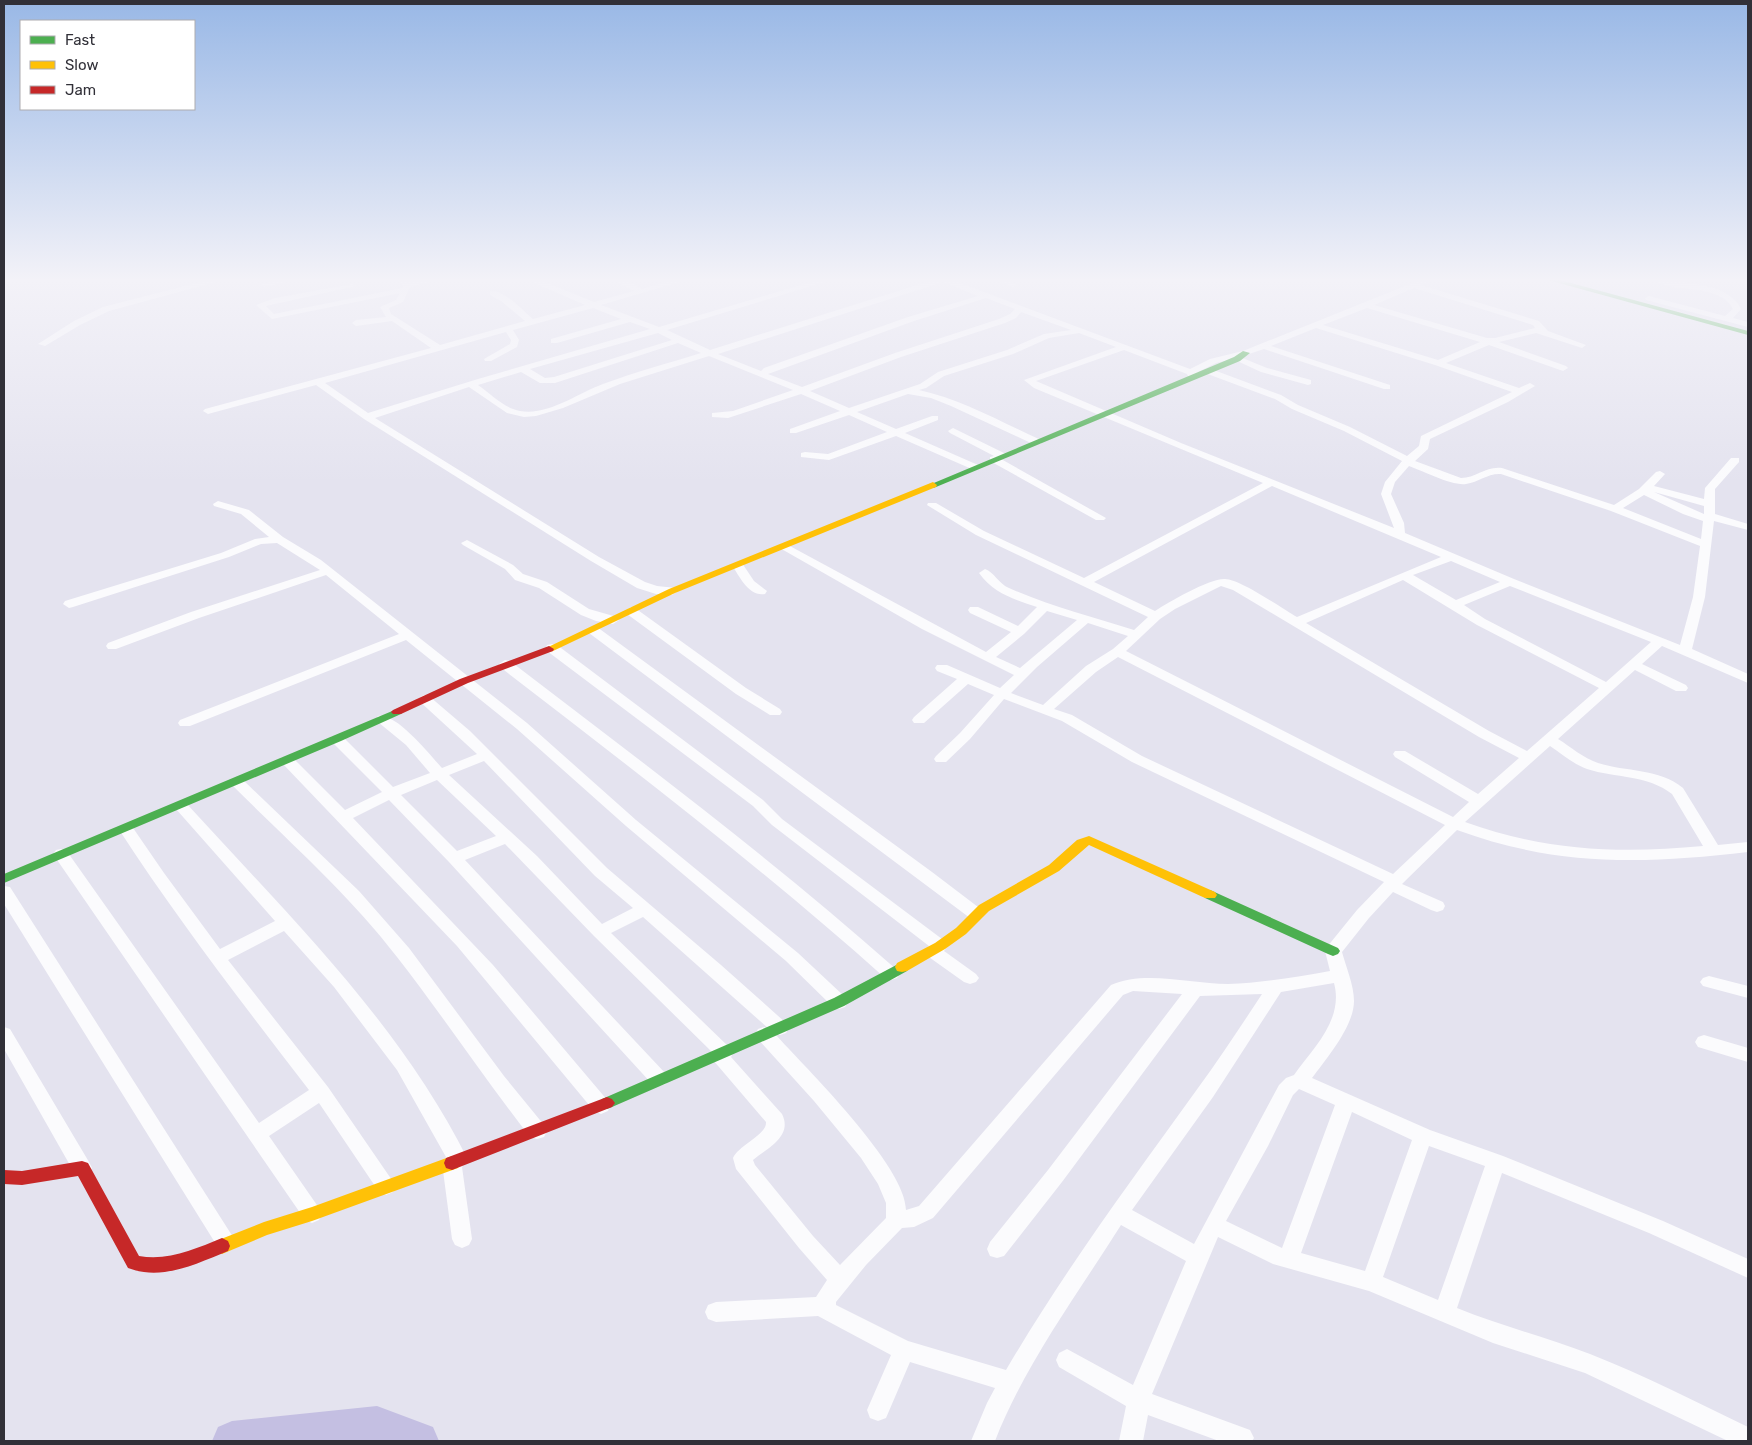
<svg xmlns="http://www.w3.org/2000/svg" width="1752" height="1445" font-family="Rubik,sans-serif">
<rect width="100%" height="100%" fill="#e4e3ef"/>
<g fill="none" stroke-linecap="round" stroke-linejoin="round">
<path fill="#c4bfe2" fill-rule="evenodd" d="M 377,1406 L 433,1427 L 439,1441 L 212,1441 L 218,1427 L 232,1421 Z"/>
<path fill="#fbfbfd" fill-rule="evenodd" d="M 208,280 L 223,280 L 109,311 L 80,325 L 45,346 L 38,344 L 74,321 L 103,307 Z
M 277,280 L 297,280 L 264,287 L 260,285 Z
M 399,280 L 407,280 L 409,282 L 437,280 L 410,287 L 403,302 L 389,308 L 391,314 L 440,345 L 525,321 L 501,301 L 490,295 L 490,291 C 505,290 522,310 533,319 L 585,305 L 528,280 L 540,280 L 594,302 L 634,291 L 619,283 L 619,280 L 627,280 L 642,289 L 672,280 L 686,280 L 601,305 L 659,327 L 818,280 L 831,280 L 667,330 L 710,350 L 933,280 L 952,280 L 1190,369 L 1210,359 L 1243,351 L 1420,280 L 1432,280 L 1421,285 L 1539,321 L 1548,331 L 1586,345 L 1582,348 L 1536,333 L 1499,342 L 1566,366 L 1568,368 L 1563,371 L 1489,345 L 1446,363 L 1519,388 L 1530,383 L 1535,386 L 1508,402 L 1430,439 L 1428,449 L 1415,461 L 1461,478 C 1476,478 1486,466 1502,468 L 1614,505 L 1639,489 L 1656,472 L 1660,471 L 1665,474 L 1654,486 L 1704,499 L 1705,488 L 1731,458 L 1739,458 L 1739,462 L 1715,489 L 1715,514 L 1748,524 L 1748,530 L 1714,521 L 1705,597 L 1692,649 L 1748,674 L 1748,683 L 1662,646 L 1642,664 L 1686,685 L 1688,688 L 1686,691 L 1676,691 L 1635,670 L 1558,739 C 1571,747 1583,758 1598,763 C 1626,772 1659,768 1683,788 L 1718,845 L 1748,842 L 1748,852 C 1644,864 1558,867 1457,830 L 1402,884 L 1443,902 L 1445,906 L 1443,910 L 1437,912 L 1431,910 L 1393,892 L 1369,918 L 1342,952 C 1346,967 1354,985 1354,1001 C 1354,1026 1327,1058 1312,1078 L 1430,1130 L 1503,1156 L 1663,1221 L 1748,1259 L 1748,1278 L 1649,1233 L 1502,1173 L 1457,1308 C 1501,1326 1546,1337 1590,1354 C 1644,1375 1696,1402 1748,1427 L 1748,1441 L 1728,1441 L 1585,1373 L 1493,1343 L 1369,1291 L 1273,1264 L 1218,1237 L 1152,1394 L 1250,1430 L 1254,1438 L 1252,1441 L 1219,1441 L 1148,1415 L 1143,1441 L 1119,1441 L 1126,1406 L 1059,1367 L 1056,1360 L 1059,1353 L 1067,1349 L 1133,1385 L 1186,1261 L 1121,1225 C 1077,1295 1025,1364 995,1441 L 971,1441 L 987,1403 L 995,1388 L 910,1362 L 886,1418 L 878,1421 L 870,1418 L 867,1410 L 891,1355 L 818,1316 L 716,1322 L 708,1319 L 705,1312 L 708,1305 L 716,1302 L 816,1297 L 827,1280 L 799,1248 L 736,1169 L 733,1158 C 740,1144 767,1135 766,1122 L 713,1060 L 710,1055 L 712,1052 L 594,936 L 505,844 L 465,860 L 666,1074 L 668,1079 L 666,1084 L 659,1086 L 652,1084 L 449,862 L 389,800 L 353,818 L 493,965 L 608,1101 L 610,1106 L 608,1111 L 601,1114 L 594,1111 L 457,946 L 282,763 L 280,760 L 282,757 L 292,757 L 345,810 L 382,792 L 332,742 L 330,739 L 332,736 L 342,736 L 393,787 L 430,773 L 406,745 L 378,722 L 376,719 L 378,716 C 396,712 430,755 442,768 L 477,754 L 417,699 L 424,695 L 429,696 L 470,731 L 607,868 L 721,965 L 786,1023 L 789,1028 L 786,1033 L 780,1035 L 774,1033 C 805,1067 906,1166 906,1210 L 919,1206 L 1111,985 C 1145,970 1191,984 1228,984 C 1262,983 1296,977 1330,971 L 1325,951 L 1327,947 L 1357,910 L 1384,882 L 1132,762 L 1062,721 L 1004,699 L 970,739 L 946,762 L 936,762 L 934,759 L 936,756 L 960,733 L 994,695 L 968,684 L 924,723 L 914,723 L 912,720 L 914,717 L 957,679 L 937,671 L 935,668 L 937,665 L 947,665 L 1000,688 L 1014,675 L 922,629 L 778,547 L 780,545 L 788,545 L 986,652 L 1011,632 L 970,613 L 968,610 L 970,607 L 978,607 L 1018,626 L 1037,607 C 1014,599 994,594 979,573 L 985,569 C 994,572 999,584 1009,588 C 1049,606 1093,617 1134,630 L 1148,617 L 976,535 L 927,505 L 928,503 L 936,503 L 984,531 L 1084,578 L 1263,483 L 1034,388 L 1024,380 L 1116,347 L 1079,333 L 1049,338 L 1013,354 L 944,376 L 926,388 L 919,390 C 961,399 1001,422 1041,440 L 1041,444 L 1033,444 L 951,406 L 931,398 L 908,394 L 857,412 L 896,429 L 932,416 L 938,416 L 938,420 L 905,433 L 978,465 L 979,467 L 978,469 L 974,470 L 896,436 L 829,460 L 801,457 L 801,453 L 805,452 L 828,454 L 887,432 L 849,415 L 796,433 L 790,433 L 790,429 L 840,411 L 801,394 L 728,418 L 712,417 L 712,413 L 733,411 L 793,390 L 709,356 L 620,384 L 563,408 L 536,416 L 524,417 L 507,413 L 469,387 L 375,418 L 599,557 L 645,582 L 657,586 L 676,588 L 678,591 L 672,595 L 656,594 L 637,588 L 591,561 L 364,419 L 316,385 L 208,414 L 203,411 L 205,409 L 431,348 L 392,321 L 356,326 L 352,323 L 356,320 L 386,317 L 380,307 L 396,300 L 400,293 L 272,319 L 256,305 L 275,298 L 352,284 L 356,286 L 266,306 L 274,314 L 402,288 L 403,285 ZM 943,282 L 978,296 L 908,317 L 764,368 L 761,371 L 718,354 ZM 1414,288 L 1533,325 L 1535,328 L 1495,338 L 1487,338 L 1374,305 ZM 986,298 L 1015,309 L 1010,314 L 999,319 L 895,353 L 802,387 L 768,374 L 914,321 ZM 593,308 L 621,319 L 551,339 L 551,343 L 557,343 L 630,322 L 650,329 L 478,379 L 368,413 L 325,383 L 506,332 L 511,340 L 510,344 L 484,359 L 485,361 L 491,361 L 517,347 L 519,340 L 513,330 ZM 1367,308 L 1480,342 L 1438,360 L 1323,325 ZM 1021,312 L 1071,330 L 1044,334 L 1007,350 L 938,372 L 920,384 L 849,408 L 810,391 L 901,357 L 1005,323 L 1016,318 ZM 1316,328 L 1435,365 L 1512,392 L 1421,436 L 1419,446 L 1407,456 L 1350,427 L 1298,405 L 1281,395 L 1211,369 L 1205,369 L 1205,373 L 1275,399 L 1292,409 L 1344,431 L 1402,461 L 1385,482 L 1381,494 L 1394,528 L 1181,443 L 1036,381 L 1124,350 L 1187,374 L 1189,378 L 1202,377 L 1202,373 L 1198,372 L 1216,363 L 1233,359 L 1261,372 L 1308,385 L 1311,384 L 1311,380 L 1267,368 L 1240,357 L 1264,349 L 1384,389 L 1390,389 L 1390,385 L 1271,346 ZM 658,333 L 672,340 L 554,377 L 545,378 L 530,369 ZM 678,343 L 701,353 C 669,363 635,372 603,384 C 578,393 548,416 520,411 C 504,408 491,394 478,385 L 521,372 L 540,383 L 555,383 ZM 1409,466 C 1423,471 1452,486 1466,484 C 1479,482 1488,473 1501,474 L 1611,511 L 1700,546 L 1693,597 L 1680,645 L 1514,579 L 1405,533 L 1404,523 L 1391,494 L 1395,482 ZM 1272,486 L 1441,557 L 1297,617 C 1283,609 1240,579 1225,579 C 1210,578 1169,602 1155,611 L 1094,582 ZM 1654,492 L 1704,506 L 1704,514 ZM 1644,495 L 1683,514 L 1703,521 L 1701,539 L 1623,508 ZM 1451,561 L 1500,582 L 1456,600 L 1413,575 ZM 1403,580 L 1477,625 L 1599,688 L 1527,751 L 1489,731 L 1306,623 ZM 1221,586 L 1233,590 L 1479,737 L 1519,758 L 1478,794 L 1405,751 L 1395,751 L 1393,754 L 1395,757 L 1469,802 L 1453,817 L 1126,651 L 1160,619 L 1175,609 ZM 1510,586 L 1651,642 L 1606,682 L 1485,619 L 1464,605 ZM 1047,611 L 1077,620 L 1020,668 L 996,657 L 1024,634 ZM 1088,623 L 1128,636 L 1113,649 L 1086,666 L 1043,705 L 1011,693 L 1037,667 ZM 1118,657 L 1445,825 L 1393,874 L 1142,756 L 1072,715 L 1054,709 L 1096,672 ZM 1550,746 C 1562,754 1573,764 1587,769 C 1615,778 1648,775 1672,794 L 1703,846 C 1619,854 1546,851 1465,822 ZM 484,761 L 595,876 L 633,908 L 602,924 L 537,856 L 449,775 ZM 437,780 L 496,836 L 457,851 L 401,795 ZM 643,917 L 769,1029 L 764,1027 L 758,1029 L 755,1034 L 758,1039 L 814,1101 L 861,1158 L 878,1184 L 886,1203 L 886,1218 L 840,1265 L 813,1236 L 755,1165 L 753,1160 C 768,1148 793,1136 782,1114 L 731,1057 L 733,1053 L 730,1048 L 611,933 ZM 1334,983 C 1344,1020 1313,1048 1294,1075 L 1286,1078 L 1279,1085 L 1194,1244 L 1132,1210 L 1213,1097 L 1281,992 ZM 1133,991 L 1182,994 L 1048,1170 L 990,1242 L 987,1249 L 990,1256 L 997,1258 L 1004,1256 L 1062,1182 L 1200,996 L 1262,994 C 1241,1026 1220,1058 1198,1088 C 1131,1181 1064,1271 1006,1370 L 908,1341 L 836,1305 L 836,1302 L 866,1265 L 902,1228 L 914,1227 L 933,1218 L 1123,995 ZM 1299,1089 L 1335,1105 L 1282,1248 L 1226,1221 L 1268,1146 L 1293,1095 ZM 1352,1112 L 1412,1140 L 1365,1271 L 1301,1253 ZM 1429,1146 L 1485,1166 L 1438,1300 L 1383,1277 Z
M 996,280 L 1008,280 L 1017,285 L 1013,287 Z
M 1670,280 C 1693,284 1730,285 1741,309 L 1733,318 L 1748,322 L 1748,327 L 1646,300 L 1645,298 L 1649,296 L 1725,316 L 1733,309 C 1720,283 1673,293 1655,281 Z
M 953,428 L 1006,454 L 1006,458 L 1001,459 L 1106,518 L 1104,520 L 1096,520 L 990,461 L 990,457 L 994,456 L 950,433 L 948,431 Z
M 218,501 L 249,510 L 283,537 L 321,560 L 527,723 L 636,820 L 798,953 L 845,997 L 848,1002 L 845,1007 L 839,1009 L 833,1007 L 786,961 L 626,826 L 517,729 L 406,640 L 190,726 L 180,726 L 178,723 L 180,720 L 399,634 L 326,575 L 199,618 L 116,649 L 108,649 L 106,646 L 108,643 L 191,612 L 320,570 L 277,543 L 261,544 L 229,557 L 73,607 L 69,608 L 63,604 L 65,601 L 221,553 L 255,539 L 269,537 L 241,514 L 214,506 L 213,504 Z
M 467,540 L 513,565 L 523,574 L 547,582 L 589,609 L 617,617 L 619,620 L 613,624 L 596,621 L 581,615 L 539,588 L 515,580 L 505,569 L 463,545 L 461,543 Z
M 738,562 L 742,563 L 754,581 L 767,591 L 765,594 C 749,597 739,576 732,565 Z
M 631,607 L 635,608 L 746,688 L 780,709 L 782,712 L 780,715 L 770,715 L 736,694 L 627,614 L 625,611 Z
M 593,626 L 597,627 L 932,872 L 982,910 L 984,914 L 982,918 L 976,920 L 970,918 L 589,633 L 587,630 Z
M 552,644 L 557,645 L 763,800 L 782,819 L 946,942 L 948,946 L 944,951 L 976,974 L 979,978 L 976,982 L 970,984 L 964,982 L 926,955 L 924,951 L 929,946 L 772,825 L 753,806 L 547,651 L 546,648 L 547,645 Z
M 505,660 L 510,661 C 641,761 773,860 897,970 L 900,974 L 897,978 L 891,980 L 885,978 C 762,868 631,768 500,667 L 499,664 Z
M 237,777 L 242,779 L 359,891 L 409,948 L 504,1076 L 544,1125 L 547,1131 L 544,1137 L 537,1139 L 530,1137 C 484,1078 443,1016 397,957 C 349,894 288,841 232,785 L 230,782 L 232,779 Z
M 181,801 L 186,803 C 288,915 400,1023 468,1160 L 462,1167 L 472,1239 L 469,1245 L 462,1248 L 455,1245 L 452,1239 L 442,1163 L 446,1157 L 397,1070 L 334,987 L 284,931 L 228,960 L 328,1087 L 396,1186 L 393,1192 L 386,1195 L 379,1192 L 319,1103 L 269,1136 L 319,1208 L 322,1214 L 319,1220 L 312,1223 L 305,1220 L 53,854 L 56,850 L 61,849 L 66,850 L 259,1123 L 309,1090 C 243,1004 177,919 118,828 L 121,825 L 131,825 L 164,873 L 220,949 L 275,921 L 176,809 L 174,806 L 176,803 Z
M 4,886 L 10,887 L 233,1237 L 236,1243 L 233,1249 L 226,1252 L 219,1249 L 4,904 Z
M 1709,976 L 1748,986 L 1748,998 L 1703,986 L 1700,982 L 1703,978 Z
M 4,1027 L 10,1029 L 89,1162 L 92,1168 L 89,1174 L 82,1176 L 75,1174 L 4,1049 Z
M 1704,1035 L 1748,1048 L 1748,1062 L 1698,1047 L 1695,1042 L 1698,1037 Z"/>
<path fill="#4caf50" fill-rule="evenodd" d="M 1548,280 L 1560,280 L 1748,331 L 1748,335 Z
M 1243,351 L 1250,353 L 1240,361 L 936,487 L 933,488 L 929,485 L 1234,357 Z
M 397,709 L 401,710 L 403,712 L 401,714 L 341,741 L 4,883 L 4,874 Z
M 1210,890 L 1338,948 L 1340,951 L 1338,954 L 1333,956 L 1328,954 L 1205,898 L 1203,895 L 1205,892 Z
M 902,962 L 907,963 L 909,967 L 907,971 L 844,1006 L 612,1107 L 607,1109 L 602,1107 L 599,1103 L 602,1099 L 834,998 Z"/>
<path fill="#ffc107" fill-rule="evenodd" d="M 933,482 L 937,485 L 936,487 L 675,593 L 553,651 L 549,652 L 544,649 L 669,589 Z
M 1089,836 L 1215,892 L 1217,895 L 1215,898 L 1205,898 L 1089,845 L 1059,871 L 989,911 L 966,934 L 945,949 L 907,971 L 902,972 L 897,971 L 895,967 L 897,963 L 935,943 L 956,928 L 979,905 L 1049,865 L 1077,840 Z
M 452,1156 L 458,1158 L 460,1163 L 458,1168 L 312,1221 L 267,1235 L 222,1254 L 216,1251 L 214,1246 L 216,1241 L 264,1222 L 312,1207 Z"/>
<path fill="#c62828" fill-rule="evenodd" d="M 549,646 L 554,649 L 553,651 L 468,683 L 401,714 L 393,714 L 391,712 L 393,710 L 460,679 Z
M 607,1097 L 612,1099 L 615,1103 L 612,1107 L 452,1170 L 446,1168 L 444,1163 L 446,1158 Z
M 82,1161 L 88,1163 L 139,1256 C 169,1261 195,1249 222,1238 L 228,1241 L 230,1246 L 228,1251 C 196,1264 162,1281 128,1268 L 78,1176 L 22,1185 L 4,1184 L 4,1170 L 22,1171 Z"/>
</g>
<linearGradient id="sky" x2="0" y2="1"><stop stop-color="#99b8e6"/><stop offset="0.58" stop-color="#f3f2f8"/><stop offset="1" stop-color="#f3f2f8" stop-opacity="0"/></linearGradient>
<rect width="1752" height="483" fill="url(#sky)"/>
<rect width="1752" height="1445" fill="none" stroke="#313038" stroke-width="10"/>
<rect x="20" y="20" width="175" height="90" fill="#ffffff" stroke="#adacaf"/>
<rect x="30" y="36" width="25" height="8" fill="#4caf50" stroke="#adacaf"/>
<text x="65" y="45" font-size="15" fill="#313038">Fast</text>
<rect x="30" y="61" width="25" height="8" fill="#ffc107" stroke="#adacaf"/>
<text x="65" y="70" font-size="15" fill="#313038">Slow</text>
<rect x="30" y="86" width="25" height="8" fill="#c62828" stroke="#adacaf"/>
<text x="65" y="95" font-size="15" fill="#313038">Jam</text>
</svg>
